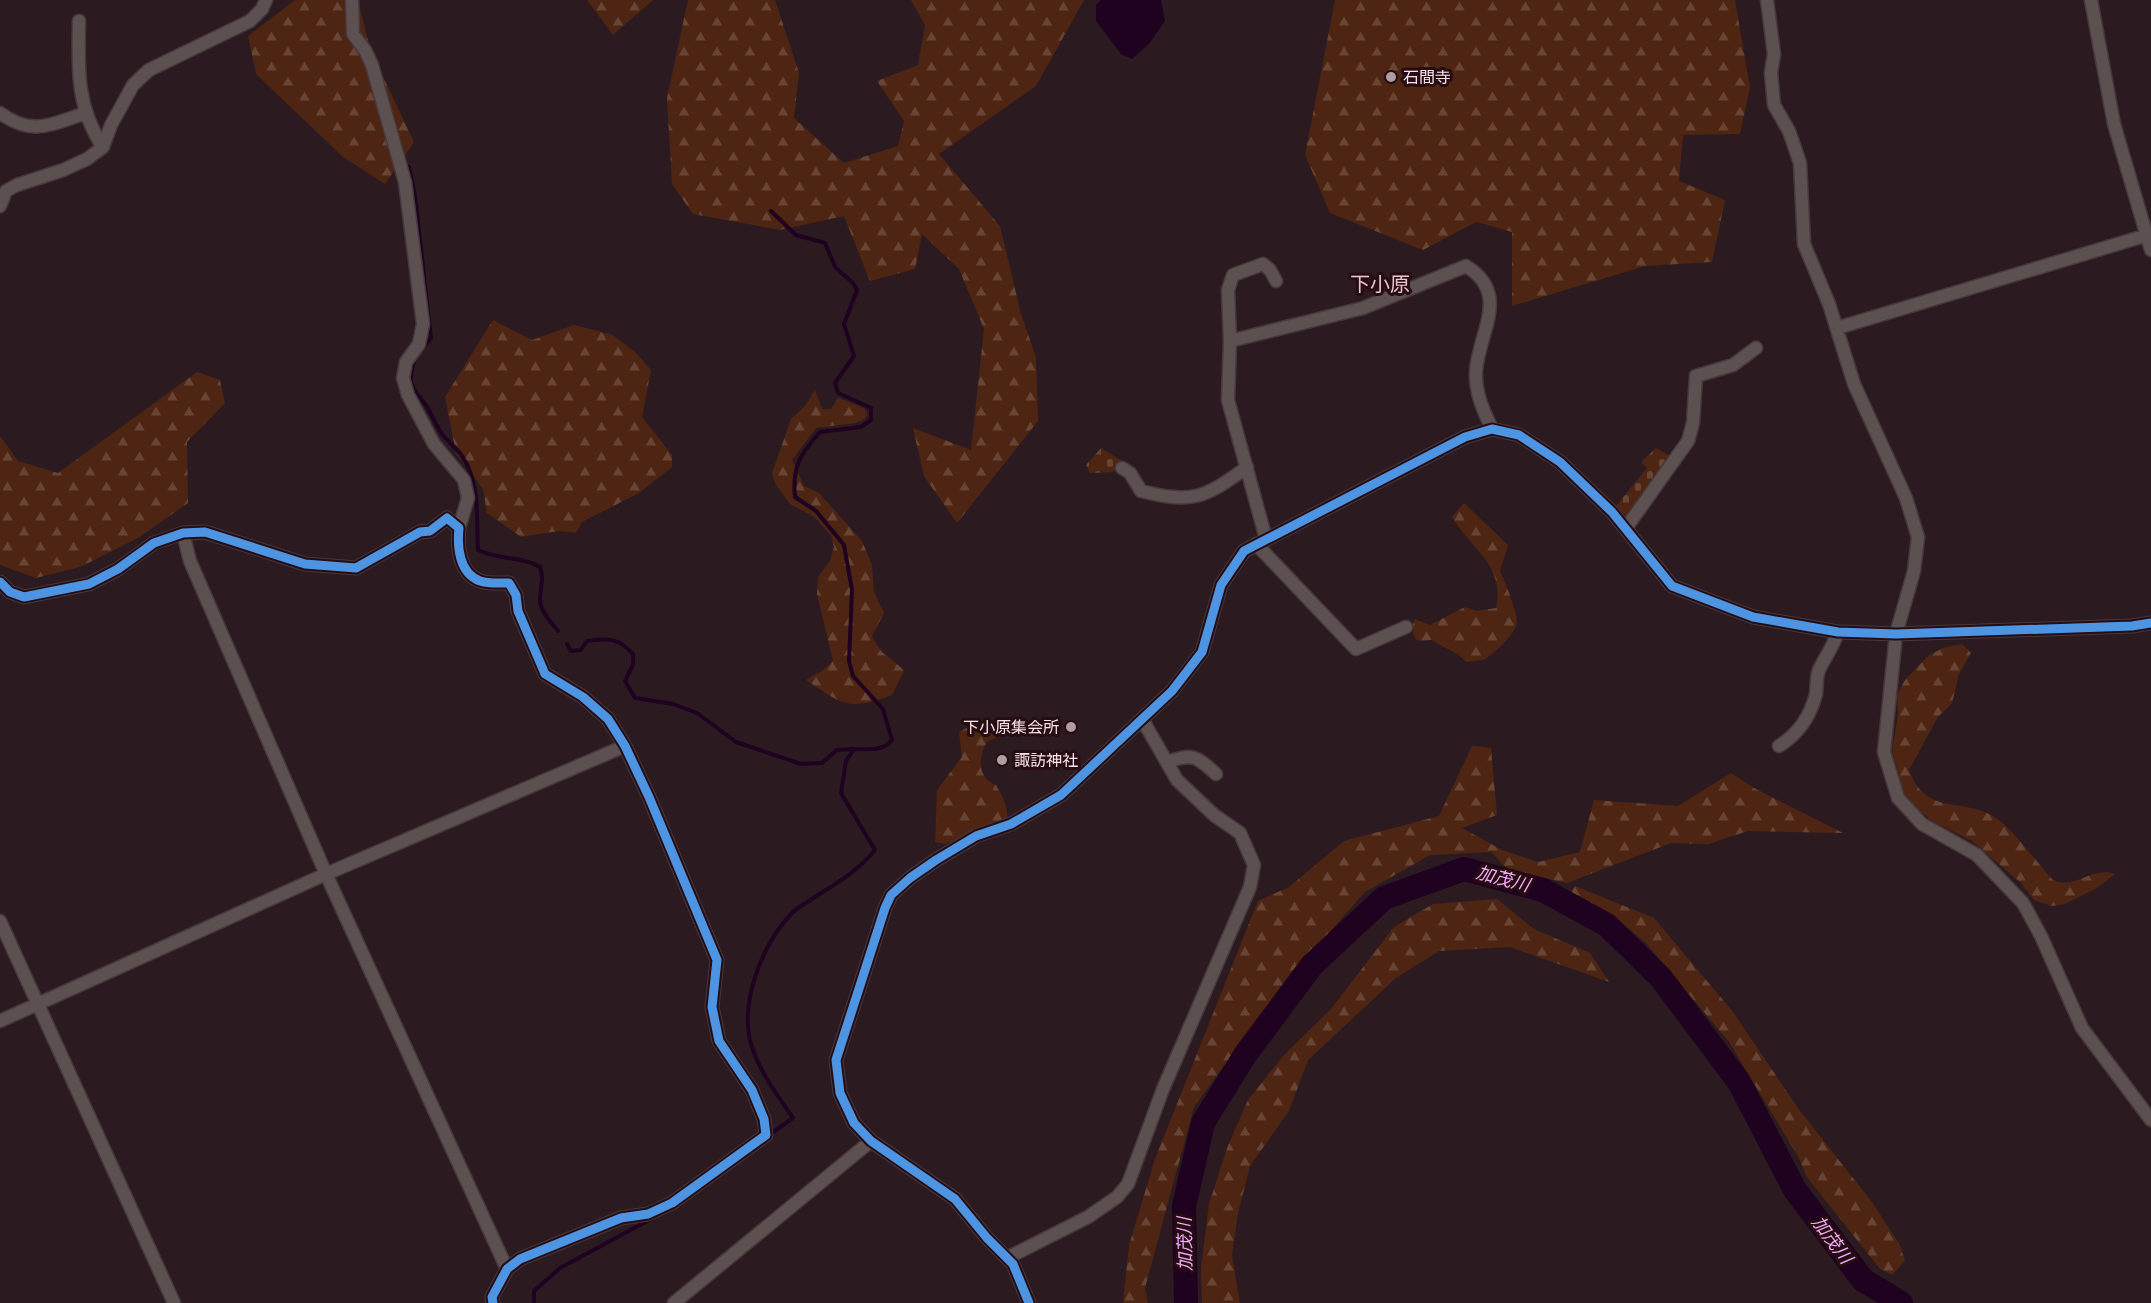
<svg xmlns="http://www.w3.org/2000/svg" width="2151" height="1303" font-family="'Asap Condensed','Noto Sans JP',sans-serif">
<defs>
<pattern id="forest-firs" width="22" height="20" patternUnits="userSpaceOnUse" patternTransform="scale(1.5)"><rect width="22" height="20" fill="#4e2412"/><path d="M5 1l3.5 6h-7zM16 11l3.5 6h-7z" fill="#684434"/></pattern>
<pattern id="cemetery-stones" width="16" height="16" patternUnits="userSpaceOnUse" patternTransform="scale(1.5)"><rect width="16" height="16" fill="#4e2412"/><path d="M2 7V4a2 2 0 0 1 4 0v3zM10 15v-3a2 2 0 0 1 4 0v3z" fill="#684434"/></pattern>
</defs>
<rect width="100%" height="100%" fill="#2b1b20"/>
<path fill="url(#forest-firs)" d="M 295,0 L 358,0 L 370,49 L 414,142 L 385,184 L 343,157 L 256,74 L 248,36 Z
M 587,0 L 653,0 L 613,35 Z
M 688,0 L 775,0 L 799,73 L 794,118 L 844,163 L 898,146 L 904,121 L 877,81 L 918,65 L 925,25 L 911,0 L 1084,0 L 1036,86 L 939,154 L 1000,226 L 1021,314 L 1036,357 L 1038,421 L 957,523 L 924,476 L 913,428 L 971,450 L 984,329 L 959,269 L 922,234 L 915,269 L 870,281 L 844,216 L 780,230 L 693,214 L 672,184 L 667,98 Z
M 1335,0 L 1735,0 L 1750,88 L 1740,134 L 1683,135 L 1679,181 L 1725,200 L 1712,262 L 1645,266 L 1512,306 L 1512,232 L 1476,222 L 1423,250 L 1330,213 L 1305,155 Z
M 493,320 L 532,340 L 574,325 L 613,335 L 635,352 L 651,370 L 642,417 L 672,455 L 672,467 L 639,493 L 582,522 L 576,533 L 559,531 L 521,537 L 487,513 L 483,489 L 456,453 L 445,397 Z
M 197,372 L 220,380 L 225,403 L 187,442 L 188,503 L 138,538 L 80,567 L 36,578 L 0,565 L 0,436 L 18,461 L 58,473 Z
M 815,390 L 822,409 L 831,409 L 838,398 L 864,408 L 867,414 L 865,419 L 856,423 L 816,428 L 792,460 L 804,486 L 819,493 L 862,541 L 872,565 L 874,592 L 884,613 L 872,636 C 882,658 889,654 904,671 L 892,695 C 848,711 843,705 806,680 L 822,671 L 833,661 L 817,594 L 818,577 L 830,561 L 834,547 L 831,535 L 813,516 L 790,504 L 775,483 L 772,473 L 791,419 L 805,406 Z
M 1464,503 L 1508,545 L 1500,571 C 1504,578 1517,613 1517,620 C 1517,634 1496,651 1485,659 C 1480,661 1472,661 1466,662 C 1456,650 1444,649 1432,640 L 1418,641 C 1412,635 1411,627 1415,619 L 1430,625 L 1465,607 L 1477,611 L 1496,608 C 1506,566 1471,549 1452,517 Z
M 1962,644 L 1971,653 L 1959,674 L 1952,703 L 1938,717 L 1909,770 C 1926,816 1959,797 1993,816 C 2010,825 2038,864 2053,880 C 2079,890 2089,866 2115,874 L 2097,888 L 2065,904 L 2052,906 L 2034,900 L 2021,883 L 1972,841 L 1934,822 L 1908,802 L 1899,786 L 1899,774 L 1892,751 L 1898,715 L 1897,695 L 1905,680 L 1928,656 L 1943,648 Z
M 976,723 L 1004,726 L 1008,732 L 987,742 C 978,757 977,778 996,785 C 1002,796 1009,807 1007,820 L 945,844 L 935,842 L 937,790 L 962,757 L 959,732 Z
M 1472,746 L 1491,748 L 1497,815 L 1462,828 L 1502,850 L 1538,862 L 1580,852 L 1594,800 L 1678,806 L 1731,773 L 1754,788 L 1843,833 L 1748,831 L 1708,844 L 1671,843 L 1567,883 L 1508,870 L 1491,852 L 1430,855 L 1365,892 L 1281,987 L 1194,1107 L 1145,1288 L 1148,1303 L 1123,1303 L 1129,1245 L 1155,1159 L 1258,901 L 1289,887 L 1344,841 L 1439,816 Z
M 1575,886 L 1654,918 L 1733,1012 L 1800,1111 L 1872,1202 L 1900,1245 L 1905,1261 L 1892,1275 L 1880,1269 L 1806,1176 L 1799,1158 L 1729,1042 L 1645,942 L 1628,928 L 1569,894 Z
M 1497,899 L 1534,929 L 1590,953 L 1609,982 L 1510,947 L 1439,951 L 1396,978 L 1308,1060 L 1289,1111 L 1250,1166 L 1238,1213 L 1232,1255 L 1240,1303 L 1202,1303 L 1201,1268 L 1209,1204 L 1227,1148 L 1248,1100 L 1284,1055 L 1331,1009 L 1394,927 L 1433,904 Z"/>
<path fill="url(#cemetery-stones)" d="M 1101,448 L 1121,460 L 1113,472 L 1090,473 L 1086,465 Z
M 1656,448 L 1670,456 L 1628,518 L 1616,506 L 1647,468 L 1641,462 Z"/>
<path fill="#1f0220" d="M 1101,0 L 1161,0 L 1165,21 L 1149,44 L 1132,59 L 1121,54 L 1096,21 L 1096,5 Z"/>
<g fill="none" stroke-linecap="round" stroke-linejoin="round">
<path stroke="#1f0220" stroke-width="4" d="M 409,167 L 415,196 L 431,338 L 423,348
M 415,358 C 406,388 412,385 427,407 C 433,416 436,427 443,435 C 449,443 457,448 462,456 C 481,484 476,519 478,550 C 499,560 521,556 540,567 C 544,579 541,585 540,597 C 539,610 550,621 558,631
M 567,644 L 571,651 L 581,650 L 587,641 C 608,638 619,638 633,654 L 633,665 L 625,681 L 635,698 L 673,704 L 697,713 L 736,742 L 801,764 L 822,763 L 837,750 L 854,749
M 769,1135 L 793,1118 C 778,1096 761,1074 752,1047 C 738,1005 762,944 792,913 C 798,907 808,902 815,897 C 837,883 859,870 875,850 L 841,793 L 846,761 L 854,749 C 867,749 883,752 892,740 L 883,709 L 853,676 L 849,661 L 852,590 L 844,545 L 816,511 L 795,497 C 792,467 800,454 820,432 L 861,427 L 871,420 L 871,408 L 838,393 L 835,383 L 854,356 L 844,324 L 857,290 L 853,283 L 835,267 L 825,243 L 796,235 L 771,211
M 534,1303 L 534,1291 L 560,1268 L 664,1212"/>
<path stroke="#1f0220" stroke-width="24" d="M 1186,1303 L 1184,1206 L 1203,1123 L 1245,1055 L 1312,965 L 1384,898 L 1464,869 L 1543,890 L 1607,925 L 1661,978 L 1739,1082 L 1795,1190 L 1863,1280 L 1901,1303"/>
<defs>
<path id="minor" d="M 352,0 L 353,34 L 365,50 L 372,65 L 405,182 L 423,324 L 419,344 L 406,362 L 403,378 L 408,395 L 434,444 L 464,480 L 468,498 L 459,528
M 1767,0 L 1774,54 L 1771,73 L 1774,105 L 1789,131 L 1800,163 L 1804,244 L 1829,304 L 1854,384 L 1906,498 L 1918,537 L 1914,571 L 1896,634 L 1884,752 L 1898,798 L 1922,824 L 1977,855 L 2023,903 L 2041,936 L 2082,1028 L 2151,1120
M 2091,0 L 2114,124 L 2151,250
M 0,113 C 33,137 51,124 86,113
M 103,147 L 111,125 L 133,85 L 149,70 L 250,21 L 262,9 L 266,0
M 0,206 L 6,191 L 17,185 L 63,170 L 87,159 L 103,147 C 76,107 78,67 79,21
M 1837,328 L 2151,234
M 1230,341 L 1228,290 L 1233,275 L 1263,264 L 1270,270 L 1276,281
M 1122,468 L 1130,473 L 1141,491 C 1193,504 1205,498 1247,467
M 1626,528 L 1688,441 L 1693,423 L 1696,376 L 1733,365 L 1756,348
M 183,533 L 190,561 L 326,874 L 507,1269
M 1266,539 L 1228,400 L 1230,341 L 1363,308 L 1466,266 C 1511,294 1479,331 1476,371 C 1475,393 1483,410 1492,429
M 1256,544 L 1356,649 L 1406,627
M 0,582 L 10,592 L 24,597 L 89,584 L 118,569 L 154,543 L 183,533 L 205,532 L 305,564 L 356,568 L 420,532 L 430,531 L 447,518 L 459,528 C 457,547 459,573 480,581 C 488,584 500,583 509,583 L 516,595 L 518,611 L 545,674 L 583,697 L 608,719 L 625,746 L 649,797 L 717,960 L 712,1007 L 719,1041 L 752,1090 L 764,1119 L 766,1135 L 672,1203 L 648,1214 L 621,1218 L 520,1259 L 507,1269 L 492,1297 L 493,1303
M 1779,746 C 1799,733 1810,717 1816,694 C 1817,686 1816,677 1819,670 C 1825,657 1833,647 1838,632
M 1167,762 C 1193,753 1196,756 1216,774
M 0,921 L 174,1303
M 0,1021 L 326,874 L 625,746
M 1007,1258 L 1088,1217 L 1117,1197 L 1128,1184 L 1163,1089 L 1250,887 L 1254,865 L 1240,833 L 1214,815 L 1177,780 L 1142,719
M 674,1303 L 871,1141
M 1029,1303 L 1013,1264 L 987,1238 L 955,1199 L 871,1141 L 854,1123 L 840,1093 L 836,1060 L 885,908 L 891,895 L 910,878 L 936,860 L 976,836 L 1011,824 L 1061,795 L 1172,691 L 1202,652 L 1221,585 L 1244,551 L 1465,437 L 1492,429 L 1519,435 L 1560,462 L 1612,512 L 1672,586 L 1753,617 L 1838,632 L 1896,634 L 2132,626 L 2151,623"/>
</defs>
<use href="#minor" stroke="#46393d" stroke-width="15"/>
<use href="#minor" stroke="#5c5050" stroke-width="12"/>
<defs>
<path id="cycleway" d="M 0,582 L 10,592 L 24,597 L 89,584 L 118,569 L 154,543 L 183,533 L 205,532 L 305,564 L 356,568 L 420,532 L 430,531 L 447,518 L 459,528 C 457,547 459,573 480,581 C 488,584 500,583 509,583 L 516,595 L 518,611 L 545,674 L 583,697 L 608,719 L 625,746 L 649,797 L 717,960 L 712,1007 L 719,1041 L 752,1090 L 764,1119 L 766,1135 L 672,1203 L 648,1214 L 621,1218 L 520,1259 L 507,1269 L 492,1297 L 493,1303
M 1029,1303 L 1013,1264 L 987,1238 L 955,1199 L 871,1141 L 854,1123 L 840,1093 L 836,1060 L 885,908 L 891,895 L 910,878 L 936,860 L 976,836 L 1011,824 L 1061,795 L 1172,691 L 1202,652 L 1221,585 L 1244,551 L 1465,437 L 1492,429 L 1519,435 L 1560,462 L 1612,512 L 1672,586 L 1753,617 L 1838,632 L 1896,634 L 2132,626 L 2151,623"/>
</defs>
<use href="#cycleway" stroke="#260c13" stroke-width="13"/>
<use href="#cycleway" stroke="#4d94e3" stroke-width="9"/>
</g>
<g fill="#b09da1" stroke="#260c13" stroke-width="2">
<circle cx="1391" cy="77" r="6"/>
<circle cx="1071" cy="727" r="6"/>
<circle cx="1002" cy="760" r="6"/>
</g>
<g text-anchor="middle" stroke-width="6" stroke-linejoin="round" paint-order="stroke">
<g font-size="16" fill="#f8e3e7" stroke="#260c13" text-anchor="start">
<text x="1403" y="83">石間寺</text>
<text x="1059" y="733" text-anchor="end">下小原集会所</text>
<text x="1014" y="766">諏訪神社</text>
</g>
<g font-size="18" font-style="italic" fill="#f2aaf4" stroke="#260c13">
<text transform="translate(1503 879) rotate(15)" y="6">加茂川</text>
<text transform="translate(1832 1240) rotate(53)" y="6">加茂川</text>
<text transform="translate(1185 1244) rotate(-91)" y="6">加茂川</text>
</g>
<g font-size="20" fill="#ebc4cc" stroke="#260c13">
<text x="1380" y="291">下小原</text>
</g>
</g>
</svg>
